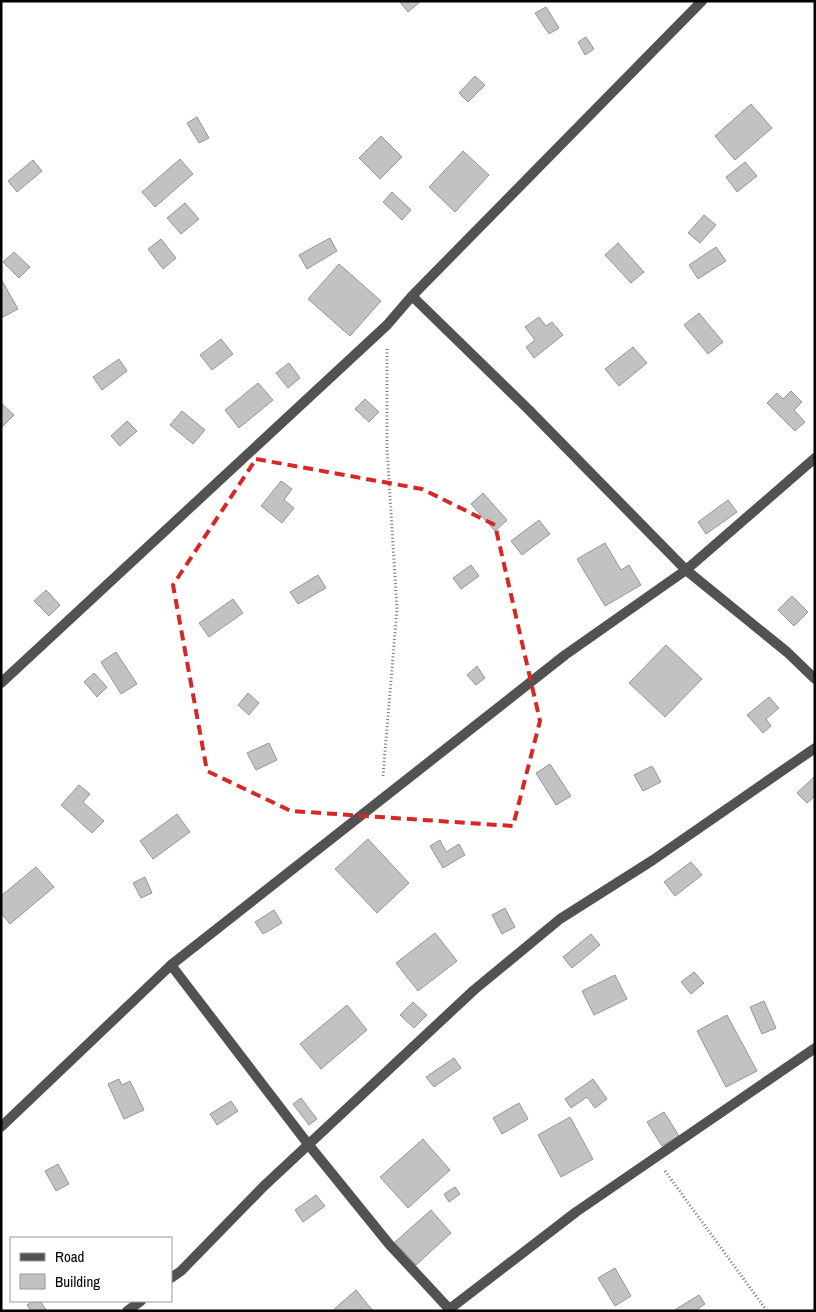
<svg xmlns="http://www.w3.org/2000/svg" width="816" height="1312" font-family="'Archivo Narrow',sans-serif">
<rect width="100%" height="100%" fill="#fff"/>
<path fill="#c2c2c2" stroke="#969696" d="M 399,1 L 421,1 L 408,12 Z
M 546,7 L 559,28 L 549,34 L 535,13 Z
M 586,37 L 594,49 L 585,55 L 578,42 Z
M 475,76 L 485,85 L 468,102 L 459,93 Z
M 751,104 L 772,128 L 735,160 L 715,136 Z
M 197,117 L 209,138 L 199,143 L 187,123 Z
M 381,136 L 402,157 L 380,179 L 359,158 Z
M 463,151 L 489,175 L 455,212 L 429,187 Z
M 180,159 L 193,174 L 155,207 L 142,192 Z
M 33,160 L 42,171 L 17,192 L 8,181 Z
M 745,162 L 757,176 L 737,192 L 726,177 Z
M 392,192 L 411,210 L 402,220 L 383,202 Z
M 185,203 L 199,219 L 181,234 L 167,218 Z
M 704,215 L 716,225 L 700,243 L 688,233 Z
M 330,238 L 337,251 L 307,269 L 299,255 Z
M 161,239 L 176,258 L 163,269 L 148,249 Z
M 618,243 L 644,272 L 631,283 L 605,255 Z
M 716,247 L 726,261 L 698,279 L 689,265 Z
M 14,252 L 30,267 L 19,278 L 3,262 Z
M 339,264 L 381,301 L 350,336 L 308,299 Z
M 1,279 L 18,309 L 1,318 Z
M 699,313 L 723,342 L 708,354 L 684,325 Z
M 539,317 L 546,326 L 552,322 L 563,335 L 534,358 L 526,347 L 535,340 L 525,327 Z
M 221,339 L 233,354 L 212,370 L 200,355 Z
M 633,347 L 647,363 L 619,386 L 605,369 Z
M 119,359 L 127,371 L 102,390 L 93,377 Z
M 289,363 L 300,378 L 288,388 L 276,373 Z
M 258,383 L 273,400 L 239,428 L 225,410 Z
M 791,391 L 802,402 L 794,410 L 805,422 L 795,431 L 767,403 L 777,393 L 783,399 Z
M 365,399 L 379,412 L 369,422 L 355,409 Z
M 1,403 L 14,415 L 1,428 Z
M 182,411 L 205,430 L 193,444 L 170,425 Z
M 127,421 L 137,431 L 120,446 L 111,436 Z
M 281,481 L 292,489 L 284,500 L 294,508 L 282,523 L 261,506 Z
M 483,493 L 507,520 L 495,531 L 471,504 Z
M 728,500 L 737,512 L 706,534 L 698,522 Z
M 539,520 L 550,534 L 522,555 L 511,541 Z
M 605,543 L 621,570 L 629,565 L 641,585 L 605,606 L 577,559 Z
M 471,565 L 479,576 L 461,589 L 453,578 Z
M 318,575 L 326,588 L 298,604 L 290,592 Z
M 46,590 L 60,605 L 49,616 L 34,601 Z
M 792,596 L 808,612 L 794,626 L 778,610 Z
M 233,599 L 243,613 L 209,637 L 199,623 Z
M 666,645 L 702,679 L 665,717 L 629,683 Z
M 116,652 L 137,684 L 121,694 L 101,662 Z
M 477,666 L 485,678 L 476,685 L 467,675 Z
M 94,673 L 107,687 L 97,697 L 84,682 Z
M 248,693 L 259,703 L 249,715 L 238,705 Z
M 769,697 L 779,708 L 766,719 L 771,726 L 763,733 L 747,715 Z
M 269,743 L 277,760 L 256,770 L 247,753 Z
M 550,764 L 571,796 L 556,805 L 536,773 Z
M 652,766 L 661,782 L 643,791 L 634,775 Z
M 815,776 L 815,796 L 807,803 L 797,793 Z
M 79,785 L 90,794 L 83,802 L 104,821 L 92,833 L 61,805 Z
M 177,814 L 190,832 L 153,859 L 140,841 Z
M 368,839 L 409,883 L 377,913 L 335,869 Z
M 440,840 L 446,852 L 459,844 L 465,855 L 443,868 L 430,846 Z
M 691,862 L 702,875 L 675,896 L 664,882 Z
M 36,867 L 54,887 L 10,924 L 1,913 L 1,896 Z
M 145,877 L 152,893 L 141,898 L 133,883 Z
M 505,908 L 515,927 L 502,934 L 492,915 Z
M 274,910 L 282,923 L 263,934 L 255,922 Z
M 435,933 L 457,961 L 418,991 L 396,963 Z
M 591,934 L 600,945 L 572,968 L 563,957 Z
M 694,972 L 704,983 L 691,994 L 681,982 Z
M 615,975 L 627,999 L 594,1015 L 582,991 Z
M 764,1001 L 776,1028 L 762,1034 L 750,1007 Z
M 413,1002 L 427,1015 L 414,1028 L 400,1015 Z
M 347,1005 L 367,1030 L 321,1069 L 300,1044 Z
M 727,1015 L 757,1071 L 726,1087 L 697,1031 Z
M 454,1058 L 461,1068 L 434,1087 L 426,1077 Z
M 119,1079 L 122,1085 L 130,1081 L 144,1110 L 124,1119 L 108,1084 Z
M 593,1079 L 607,1099 L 595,1108 L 587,1097 L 571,1108 L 565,1099 Z
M 301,1098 L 317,1119 L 309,1125 L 293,1104 Z
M 231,1101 L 238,1111 L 217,1125 L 210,1114 Z
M 519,1103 L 528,1119 L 502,1134 L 493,1118 Z
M 664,1112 L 679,1136 L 662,1146 L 647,1122 Z
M 570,1117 L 593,1159 L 561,1177 L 538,1135 Z
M 423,1139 L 450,1170 L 408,1208 L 380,1177 Z
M 58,1164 L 69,1184 L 56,1191 L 45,1171 Z
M 455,1187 L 460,1194 L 449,1202 L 444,1194 Z
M 316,1195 L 325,1206 L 303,1222 L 295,1210 Z
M 431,1210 L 451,1233 L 416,1265 L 395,1242 Z
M 615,1268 L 631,1296 L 615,1306 L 598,1278 Z
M 356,1290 L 373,1311 L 332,1311 Z
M 699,1295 L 705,1304 L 695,1311 L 673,1311 Z
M 33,1301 L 40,1301 L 47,1311 L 31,1311 L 27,1305 Z"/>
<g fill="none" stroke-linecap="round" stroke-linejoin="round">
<path stroke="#747474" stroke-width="3" stroke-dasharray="1 2.5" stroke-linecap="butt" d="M 383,776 L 397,609 L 387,448 L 387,348
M 665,1171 L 767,1311"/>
<path stroke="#525252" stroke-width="10" d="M 412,296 L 528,409 L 686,570 L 787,652 L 815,679
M 1,683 L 387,325 L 412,296 L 702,1
M 171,965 L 565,655 L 686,570 L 815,458
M 1,1127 L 171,965 L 308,1144 L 389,1244 L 451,1311
M 171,1278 L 181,1271 L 264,1186 L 474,990 L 560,919 L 653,860 L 815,748
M 127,1311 L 141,1301
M 447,1311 L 576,1212 L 815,1048"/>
</g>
<path fill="none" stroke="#d62828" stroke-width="4" stroke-dasharray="10 6" stroke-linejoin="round" d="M 256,459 L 422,489 L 495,525 L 540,721 L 513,826 L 291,811 L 207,771 L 173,585 Z"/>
<rect width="816" height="1312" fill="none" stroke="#000000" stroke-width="5"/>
<rect x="10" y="1237" width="162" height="65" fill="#ffffff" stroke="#999999"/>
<rect x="20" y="1253" width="25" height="8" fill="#525252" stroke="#999999"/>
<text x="55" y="1262" font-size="15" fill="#000000">Road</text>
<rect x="20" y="1274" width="25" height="15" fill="#c2c2c2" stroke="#999999"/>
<text x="55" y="1287" font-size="15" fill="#000000">Building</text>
</svg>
